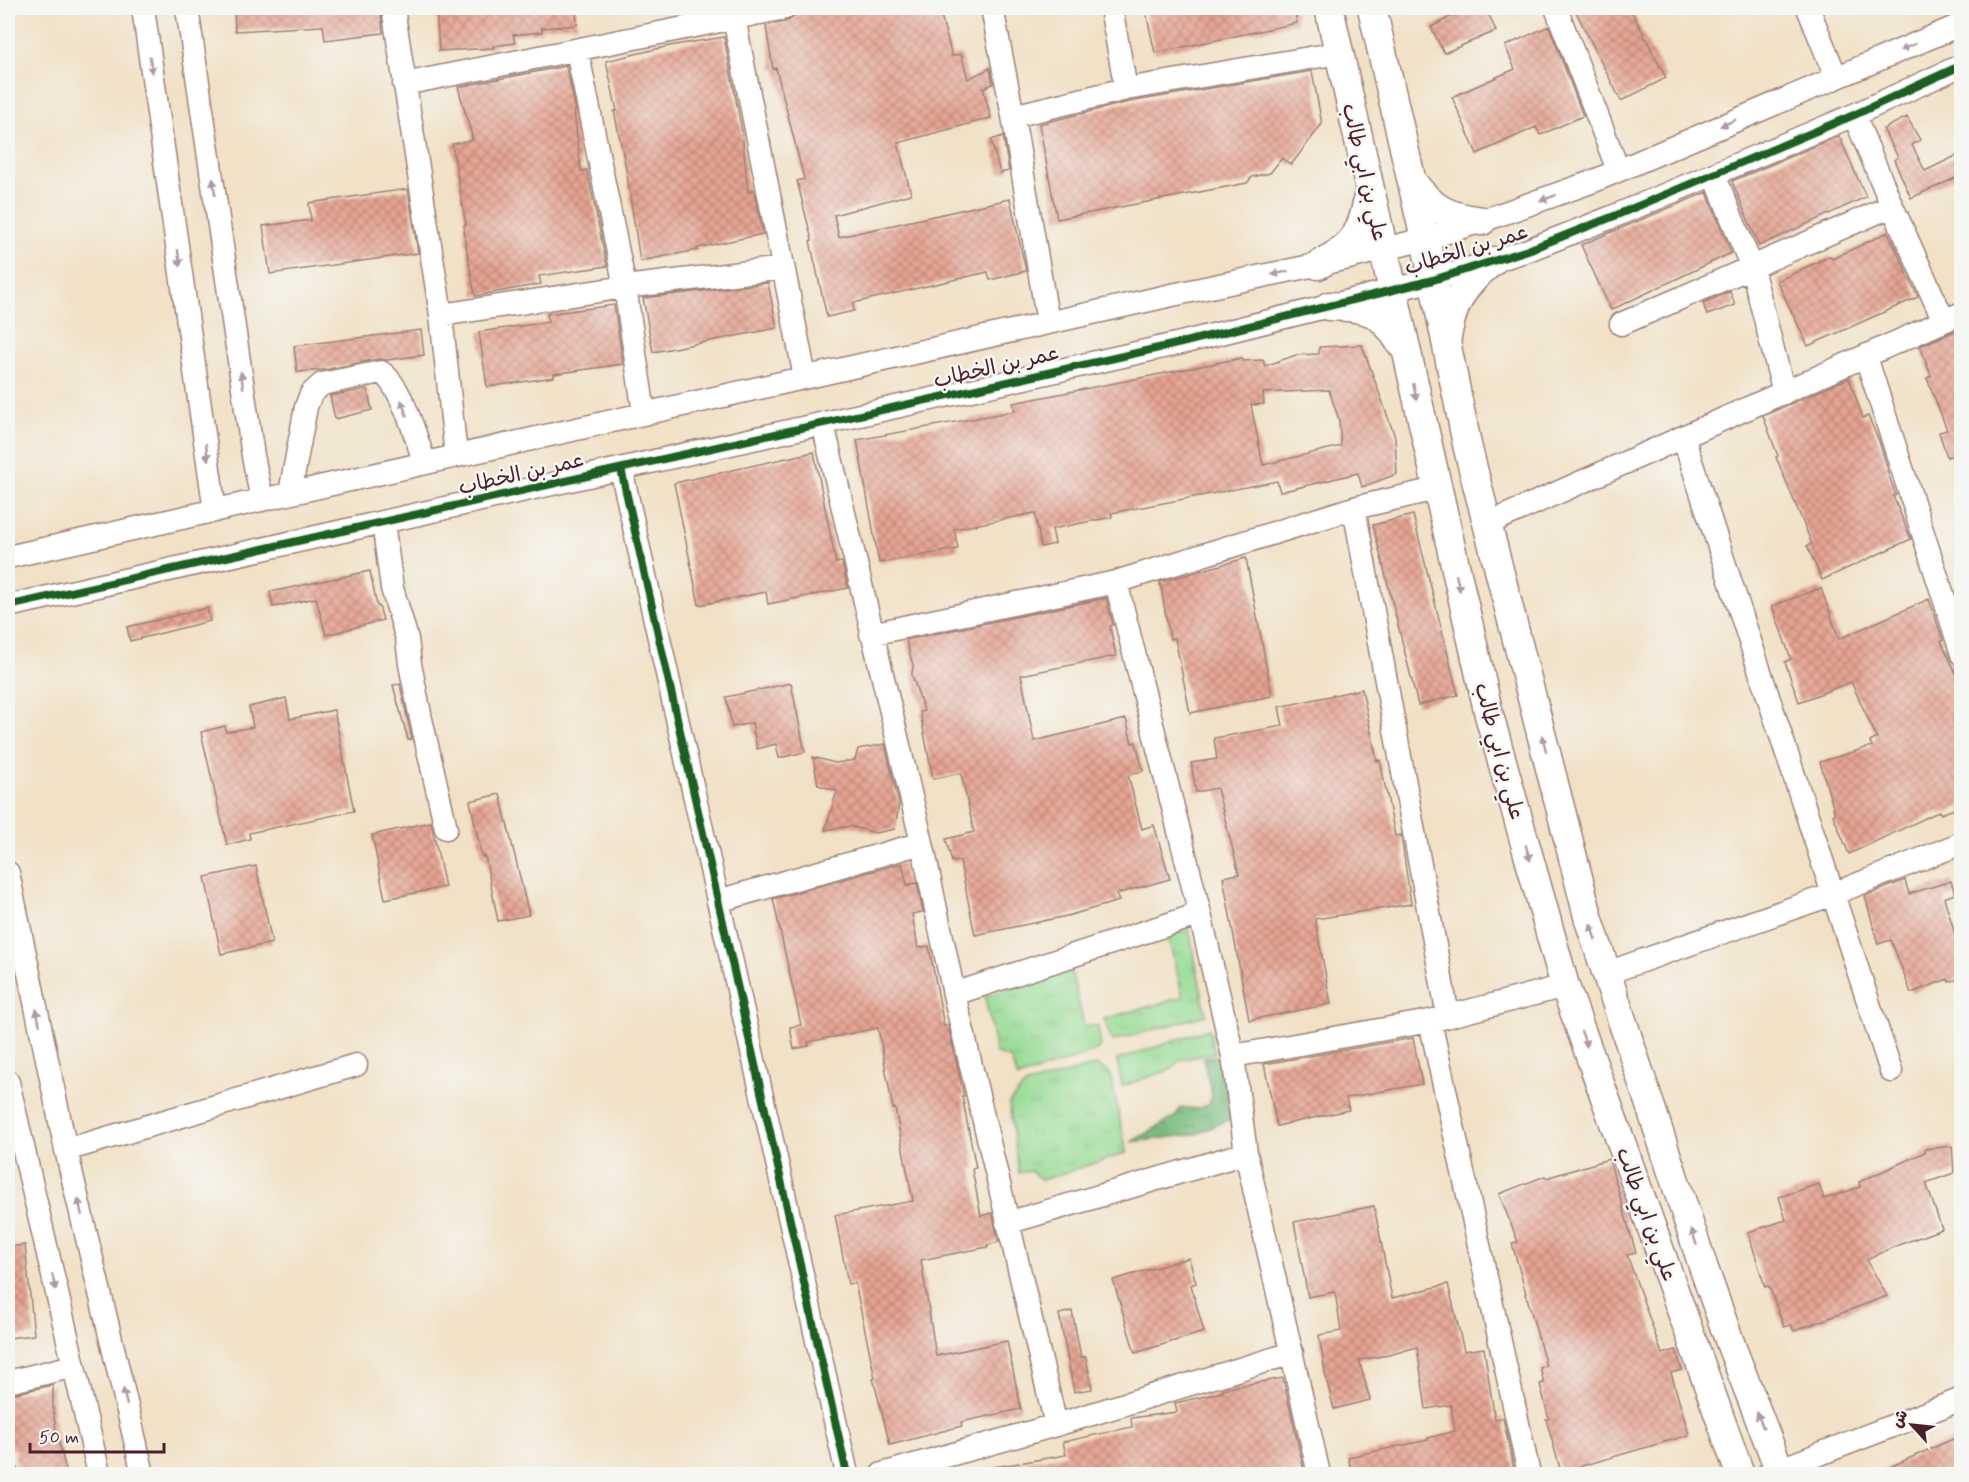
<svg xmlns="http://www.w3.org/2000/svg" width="1969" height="1482" font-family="Mynerve,'Playpen Sans Arabic',sans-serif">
<defs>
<pattern id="grass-tufts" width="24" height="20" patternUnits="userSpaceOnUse" patternTransform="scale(1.5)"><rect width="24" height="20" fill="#97db94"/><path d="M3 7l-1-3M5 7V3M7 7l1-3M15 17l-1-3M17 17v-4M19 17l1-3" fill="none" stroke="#84bc80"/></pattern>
<pattern id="forest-crowns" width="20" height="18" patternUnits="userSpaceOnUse" patternTransform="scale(1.5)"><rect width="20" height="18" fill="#79bb7e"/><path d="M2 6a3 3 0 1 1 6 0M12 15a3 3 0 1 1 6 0" fill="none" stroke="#659767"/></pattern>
<pattern id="building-cross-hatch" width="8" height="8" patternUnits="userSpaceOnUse" patternTransform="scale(1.5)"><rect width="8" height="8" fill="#e6a493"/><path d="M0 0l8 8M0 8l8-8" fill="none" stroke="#bc8578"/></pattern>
</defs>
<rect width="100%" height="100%" fill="#f6f6f2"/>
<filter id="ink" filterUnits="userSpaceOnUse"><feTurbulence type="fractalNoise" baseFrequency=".0167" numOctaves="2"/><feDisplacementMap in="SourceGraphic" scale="12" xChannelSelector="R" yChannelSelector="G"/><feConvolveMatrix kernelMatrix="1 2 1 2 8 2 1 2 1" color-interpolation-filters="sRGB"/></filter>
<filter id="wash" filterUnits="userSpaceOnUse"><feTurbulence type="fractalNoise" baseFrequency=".008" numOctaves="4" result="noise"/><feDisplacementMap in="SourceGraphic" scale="24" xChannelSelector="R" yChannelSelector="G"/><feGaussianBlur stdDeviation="1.35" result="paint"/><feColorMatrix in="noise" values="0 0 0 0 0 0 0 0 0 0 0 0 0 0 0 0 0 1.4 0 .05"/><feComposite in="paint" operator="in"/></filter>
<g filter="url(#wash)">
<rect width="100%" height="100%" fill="#f1e1c6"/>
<path fill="url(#grass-tufts)" stroke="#707d60" stroke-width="1.5" d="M 1189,929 L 1206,1015 L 1112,1041 L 1104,1019 L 1183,997 L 1168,937 Z
M 1071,971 L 1084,1025 L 1098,1026 L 1101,1047 L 1093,1052 L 1018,1078 L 1010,1058 L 996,1054 L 985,996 Z
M 1209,1029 L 1215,1053 L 1179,1060 L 1172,1069 L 1122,1086 L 1117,1060 Z
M 1096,1065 L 1110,1073 L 1127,1153 L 1042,1180 L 1031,1171 L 1019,1173 L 1009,1103 L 1024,1086 Z"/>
<path fill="url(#forest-crowns)" stroke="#626d54" stroke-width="1.5" d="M 1218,1056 L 1232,1118 L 1197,1134 L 1131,1142 L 1175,1117 L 1181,1107 L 1197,1109 L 1209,1104 L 1212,1095 L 1203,1058 Z"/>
<g id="blocks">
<path fill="url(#building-cross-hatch)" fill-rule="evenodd" d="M 234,8 L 380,8 L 383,33 L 325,40 L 323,26 L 235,31 Z
M 436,8 L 576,8 L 577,25 L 542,28 L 542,32 L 513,35 L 515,43 L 493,46 L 494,48 L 439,51 Z
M 836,8 L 939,8 L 952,56 L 961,54 L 968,79 L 990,68 L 993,84 L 983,88 L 991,118 L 898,143 L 911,194 L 834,215 L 839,237 L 1010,199 L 1026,271 L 990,280 L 988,272 L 853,303 L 854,311 L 827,317 L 810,241 L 812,240 L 797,181 L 804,179 L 776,68 L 773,69 L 766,26 L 788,21 L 796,15 Z
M 1145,8 L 1294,8 L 1297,23 L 1155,53 Z
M 1467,8 L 1486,8 L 1496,31 L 1444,53 L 1431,27 Z
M 1574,8 L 1630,8 L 1666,78 L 1621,101 Z
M 1549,26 L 1583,116 L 1540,135 L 1536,127 L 1477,154 L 1452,97 L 1515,69 L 1505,46 Z
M 724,37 L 742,131 L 748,192 L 754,190 L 763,234 L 697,248 L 698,250 L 640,261 L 625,163 L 614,111 L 617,111 L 606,61 L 669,46 Z
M 566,66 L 576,111 L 574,111 L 581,171 L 587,170 L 607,266 L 539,276 L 541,284 L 475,296 L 465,240 L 464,225 L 466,225 L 452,144 L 473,140 L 458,87 Z
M 1312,71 L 1322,124 L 1291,165 L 1282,158 L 1270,173 L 1252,177 L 1247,183 L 1057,219 L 1039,124 L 1129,102 Z
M 1907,117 L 1920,140 L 1912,145 L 1925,171 L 1962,153 L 1962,175 L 1911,198 L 1894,160 L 1898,157 L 1883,129 Z
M 1003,136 L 1009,171 L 1000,173 L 991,140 Z
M 1839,136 L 1866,197 L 1759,246 L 1732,181 Z
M 408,189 L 418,253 L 270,274 L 263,226 L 311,220 L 309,203 Z
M 1707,192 L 1731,253 L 1611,310 L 1581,245 Z
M 1888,232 L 1918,297 L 1808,346 L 1777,281 L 1830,256 L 1832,259 Z
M 768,283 L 777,328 L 653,352 L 643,298 Z
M 1730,291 L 1735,305 L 1707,315 L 1703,303 Z
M 614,305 L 623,364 L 554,374 L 554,377 L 487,387 L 479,332 L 548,322 L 547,314 Z
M 1962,328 L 1962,464 L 1960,464 L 1956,454 L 1947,457 L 1939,432 L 1947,430 L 1927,378 L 1931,376 L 1920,346 Z
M 421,330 L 424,355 L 387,360 L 378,359 L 324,370 L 297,372 L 294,346 Z
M 1362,345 L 1395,437 L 1397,474 L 1362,487 L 1358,473 L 1280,492 L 1277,481 L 1111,513 L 1112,517 L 1052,529 L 1055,544 L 1041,547 L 1035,513 L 954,529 L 958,549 L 879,563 L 857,440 L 1015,411 L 1013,403 L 1242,358 L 1242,361 L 1263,360 L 1265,366 L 1296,355 L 1319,354 L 1319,347 ZM 1329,390 L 1339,420 L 1341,446 L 1263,465 L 1251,405 L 1264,404 L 1263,393 Z
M 1849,378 L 1863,418 L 1868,416 L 1879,441 L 1888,470 L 1887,471 L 1896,495 L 1893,496 L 1911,539 L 1822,580 L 1807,546 L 1812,544 L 1776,457 L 1778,456 L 1763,416 Z
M 367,389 L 372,410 L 335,419 L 330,396 Z
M 814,452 L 836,563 L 842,562 L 848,588 L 768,604 L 766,592 L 699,605 L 674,483 Z
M 1413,515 L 1458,695 L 1418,705 L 1373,525 Z
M 1246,558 L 1272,696 L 1190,713 L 1175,638 L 1170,639 L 1160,582 Z
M 370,571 L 377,606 L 379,606 L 383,620 L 326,635 L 316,598 L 273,607 L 270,592 Z
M 1821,588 L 1839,639 L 1929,599 L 1943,640 L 1941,641 L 1962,686 L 1962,715 L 1953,721 L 1962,741 L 1962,806 L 1941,814 L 1940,811 L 1849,854 L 1833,815 L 1835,814 L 1820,762 L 1872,746 L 1870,742 L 1877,738 L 1851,682 L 1799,702 L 1785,662 L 1791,659 L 1772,606 Z
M 1106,598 L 1113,625 L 1110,626 L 1116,656 L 1021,675 L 1034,741 L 1126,719 L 1132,743 L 1136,742 L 1143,771 L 1128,775 L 1142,829 L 1154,825 L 1170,879 L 1116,894 L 1119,901 L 1067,916 L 975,935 L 960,861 L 952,862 L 946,839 L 974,832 L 961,773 L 933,779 L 920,712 L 924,711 L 912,675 L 913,665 L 906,640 Z
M 207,608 L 210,621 L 130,641 L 127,627 Z
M 791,683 L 805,752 L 779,758 L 776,744 L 757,749 L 752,723 L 732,727 L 726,697 Z
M 400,684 L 412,739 L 408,740 L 393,685 Z
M 1362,689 L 1377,761 L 1380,760 L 1395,836 L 1401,835 L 1411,904 L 1315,919 L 1331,1004 L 1249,1020 L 1223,877 L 1239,874 L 1217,788 L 1196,792 L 1191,763 L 1217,759 L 1214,738 L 1283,726 L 1279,707 Z
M 286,698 L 290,719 L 334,710 L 354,811 L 249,833 L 250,839 L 227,845 L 201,732 L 225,726 L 226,732 L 253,727 L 249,707 Z
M 885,744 L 899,804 L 895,829 L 875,833 L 850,826 L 825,830 L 837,791 L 818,785 L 813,757 L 835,763 L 855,760 L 858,749 Z
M 500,794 L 529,915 L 498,921 L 485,856 L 482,857 L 470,801 Z
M 431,822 L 445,887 L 385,899 L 372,835 Z
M 902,863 L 907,885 L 917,883 L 923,912 L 912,914 L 918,948 L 929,946 L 944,1026 L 948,1025 L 964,1096 L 962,1096 L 976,1168 L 972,1169 L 981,1216 L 992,1213 L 999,1242 L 987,1245 L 988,1247 L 921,1260 L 936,1356 L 1007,1341 L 1021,1409 L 961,1422 L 962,1426 L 890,1445 L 873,1378 L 875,1378 L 855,1283 L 848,1284 L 835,1215 L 913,1201 L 895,1108 L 893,1109 L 878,1028 L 808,1042 L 809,1046 L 794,1049 L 790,1027 L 801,1025 L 773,899 Z
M 256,866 L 272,943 L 221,954 L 205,877 Z
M 1905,880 L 1909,894 L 1951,881 L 1955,894 L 1944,898 L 1955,933 L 1962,930 L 1962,978 L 1949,982 L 1948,979 L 1911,993 L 1891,940 L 1878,944 L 1865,896 Z
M 1413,1038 L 1422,1084 L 1346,1098 L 1349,1110 L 1277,1126 L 1264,1064 Z
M 1952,1146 L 1954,1173 L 1926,1183 L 1942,1229 L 1893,1247 L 1867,1260 L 1887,1296 L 1794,1331 L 1791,1325 L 1784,1327 L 1769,1286 L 1765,1287 L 1748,1232 L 1786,1220 L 1779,1197 L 1819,1184 L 1824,1199 L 1860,1187 L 1859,1182 L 1925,1152 L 1925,1149 Z
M 1609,1159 L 1636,1253 L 1627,1255 L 1662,1354 L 1676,1350 L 1682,1370 L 1671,1373 L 1689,1435 L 1561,1472 L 1546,1419 L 1549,1419 L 1540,1384 L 1544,1383 L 1540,1368 L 1546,1366 L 1512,1243 L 1518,1242 L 1499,1194 L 1545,1176 L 1546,1178 Z
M 1374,1206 L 1392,1298 L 1448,1284 L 1464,1351 L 1484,1348 L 1495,1420 L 1503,1418 L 1515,1474 L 1352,1474 L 1348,1457 L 1428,1440 L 1428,1438 L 1455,1431 L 1451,1405 L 1426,1409 L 1417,1347 L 1389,1355 L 1359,1360 L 1370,1400 L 1334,1409 L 1326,1378 L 1319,1335 L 1341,1331 L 1335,1292 L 1308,1297 L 1294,1222 Z
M 25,1245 L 34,1335 L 8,1338 L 8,1247 Z
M 1189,1258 L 1196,1283 L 1191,1285 L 1204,1332 L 1135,1353 L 1113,1280 Z
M 1072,1311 L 1081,1357 L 1086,1357 L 1092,1389 L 1074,1392 L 1059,1314 Z
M 1283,1378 L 1305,1474 L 995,1474 L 995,1467 L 1066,1455 L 1063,1442 L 1132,1427 L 1131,1418 L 1177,1412 L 1175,1403 L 1223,1392 L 1222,1389 Z
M 53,1385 L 53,1408 L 56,1431 L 67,1474 L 19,1474 L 15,1461 L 15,1449 L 10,1449 L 8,1441 L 8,1395 Z
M 1962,1435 L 1962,1472 L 1956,1474 L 1874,1474 Z"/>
</g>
</g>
<g filter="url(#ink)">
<use href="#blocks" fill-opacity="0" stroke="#9e8078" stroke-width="1.5"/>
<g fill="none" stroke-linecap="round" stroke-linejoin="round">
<defs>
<path id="minor" d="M 143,8 L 215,511
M 187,8 L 253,456 L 262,500
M 393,8 L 441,315 L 456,456
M 992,8 L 1013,116 L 1048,323
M 1111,8 L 1126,89
M 1556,8 L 1618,170
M 1808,8 L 1836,77
M 734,18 L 805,377
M 577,50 L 625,287 L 644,413
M 404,84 L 785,8
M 1854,115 L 1892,206 L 1944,321
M 1013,116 L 1126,89 L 1339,53
M 1714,174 L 1752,268 L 1784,393
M 441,315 L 625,287 L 783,268
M 1621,324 L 1892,206
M 1866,357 L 1962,654
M 823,424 L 922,843 L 954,994 L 1056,1425
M 1683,437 L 1891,1071
M 621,469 L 847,1474
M 290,493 L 306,407 L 311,394 L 322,384 L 381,372 C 403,387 415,437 425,463
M 1354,508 L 1448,1016
M 383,522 L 392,588 L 407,639 L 410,664 L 421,719 L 446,828
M 1487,524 L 1962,313
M 8,557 L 1172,295 L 1344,259 L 1425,239 L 1482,221 L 1594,181 L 1962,24
M 1116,582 L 1200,914 L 1233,1056 L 1246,1153 L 1319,1474
M 8,606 L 1181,343 L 1433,280 L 1528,250 L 1612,217 L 1854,115 L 1962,65
M 871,634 L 1116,582 L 1354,508 L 1436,489
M 8,873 L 66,1150 L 143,1474
M 718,901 L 922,843
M 1607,973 L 1833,894 L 1962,843
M 954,994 L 1200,914
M 1430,1021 L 1529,1474
M 1233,1056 L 1430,1021 L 1565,986
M 8,1082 L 99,1474
M 66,1150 L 356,1065
M 1007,1223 L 1246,1153
M 8,1382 L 74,1366
M 882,1474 L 1056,1425 L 1292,1353
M 1768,1474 L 1962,1399"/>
<path id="major" d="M 1329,8 L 1489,715 L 1565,986 L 1740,1474
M 1372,8 L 1425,239 L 1468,449 L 1589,920 L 1704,1269 L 1732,1348 L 1781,1474
M 1412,181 C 1433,210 1448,217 1482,221
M 1318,265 C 1352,247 1363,234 1368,196
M 1329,306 C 1369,308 1380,309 1401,344
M 1447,337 C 1453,301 1465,283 1493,261"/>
</defs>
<use href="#minor" stroke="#9e8078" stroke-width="25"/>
<use href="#major" stroke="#9e8078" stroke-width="31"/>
<use href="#minor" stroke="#fff" stroke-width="22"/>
<use href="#major" stroke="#fff" stroke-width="28"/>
<defs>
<path id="cycleway" d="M 621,469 L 847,1474
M 8,606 L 1181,343 L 1433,280 L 1528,250 L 1612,217 L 1854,115 L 1962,65"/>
</defs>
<use href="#cycleway" stroke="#f6f6f2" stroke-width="11"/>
<use href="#cycleway" stroke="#1b5e20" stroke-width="8"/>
</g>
<defs><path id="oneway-solid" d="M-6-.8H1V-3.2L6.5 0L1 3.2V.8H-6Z" transform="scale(1.5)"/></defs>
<g fill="#ae9aa0">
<use href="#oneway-solid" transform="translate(1908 47) rotate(157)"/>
<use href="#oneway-solid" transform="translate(151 65) rotate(82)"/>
<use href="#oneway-solid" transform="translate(1728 123) rotate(157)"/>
<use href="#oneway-solid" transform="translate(214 187) rotate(-98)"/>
<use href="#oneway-solid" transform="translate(1548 198) rotate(160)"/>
<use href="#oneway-solid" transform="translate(179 258) rotate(82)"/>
<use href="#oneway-solid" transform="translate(1280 273) rotate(168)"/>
<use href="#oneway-solid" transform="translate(242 380) rotate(-98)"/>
<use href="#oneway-solid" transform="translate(1415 392) rotate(78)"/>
<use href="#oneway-solid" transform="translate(404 408) rotate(-110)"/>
<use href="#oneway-solid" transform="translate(207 452) rotate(82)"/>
<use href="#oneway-solid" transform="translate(1458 583) rotate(77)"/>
<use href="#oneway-solid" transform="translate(1544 743) rotate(-104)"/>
<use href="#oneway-solid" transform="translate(1528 853) rotate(74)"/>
<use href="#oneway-solid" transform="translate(1593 932) rotate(-108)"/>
<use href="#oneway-solid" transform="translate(38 1017) rotate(-102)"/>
<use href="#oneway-solid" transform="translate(1584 1039) rotate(70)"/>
<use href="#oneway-solid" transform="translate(80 1207) rotate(-103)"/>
<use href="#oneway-solid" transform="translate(1694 1237) rotate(-108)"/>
<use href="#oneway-solid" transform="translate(54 1282) rotate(77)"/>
<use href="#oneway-solid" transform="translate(125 1397) rotate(-103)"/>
<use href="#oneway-solid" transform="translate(1760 1420) rotate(-112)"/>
</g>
</g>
<g text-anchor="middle" stroke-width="5" stroke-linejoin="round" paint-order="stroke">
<g font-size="21" fill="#4a1f2b" stroke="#f6f6f2">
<text transform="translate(1365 172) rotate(77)" y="7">علي بن ابي طالب</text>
<text transform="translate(1466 249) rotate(-17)" y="7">عمر بن الخطاب</text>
<text transform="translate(996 366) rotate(-13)" y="7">عمر بن الخطاب</text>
<text transform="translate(521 473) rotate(-13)" y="7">عمر بن الخطاب</text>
<text transform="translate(1500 751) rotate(75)" y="7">علي بن ابي طالب</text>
<text transform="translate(1647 1214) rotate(70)" y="7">علي بن ابي طالب</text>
</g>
</g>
<rect width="1969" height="1482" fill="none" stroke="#f6f6f2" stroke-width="30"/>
<g transform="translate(1912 1425) rotate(297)" stroke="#f6f6f2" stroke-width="4.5" paint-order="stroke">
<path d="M0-4.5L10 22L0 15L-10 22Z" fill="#4a1f2b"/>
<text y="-9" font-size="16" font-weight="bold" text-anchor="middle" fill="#4a1f2b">ش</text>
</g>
<path d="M30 1443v9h134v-9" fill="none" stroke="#4a1f2b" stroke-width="3"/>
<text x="39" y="1443" font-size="18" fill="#4a1f2b" stroke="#f6f6f2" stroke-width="4.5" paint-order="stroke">50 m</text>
</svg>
